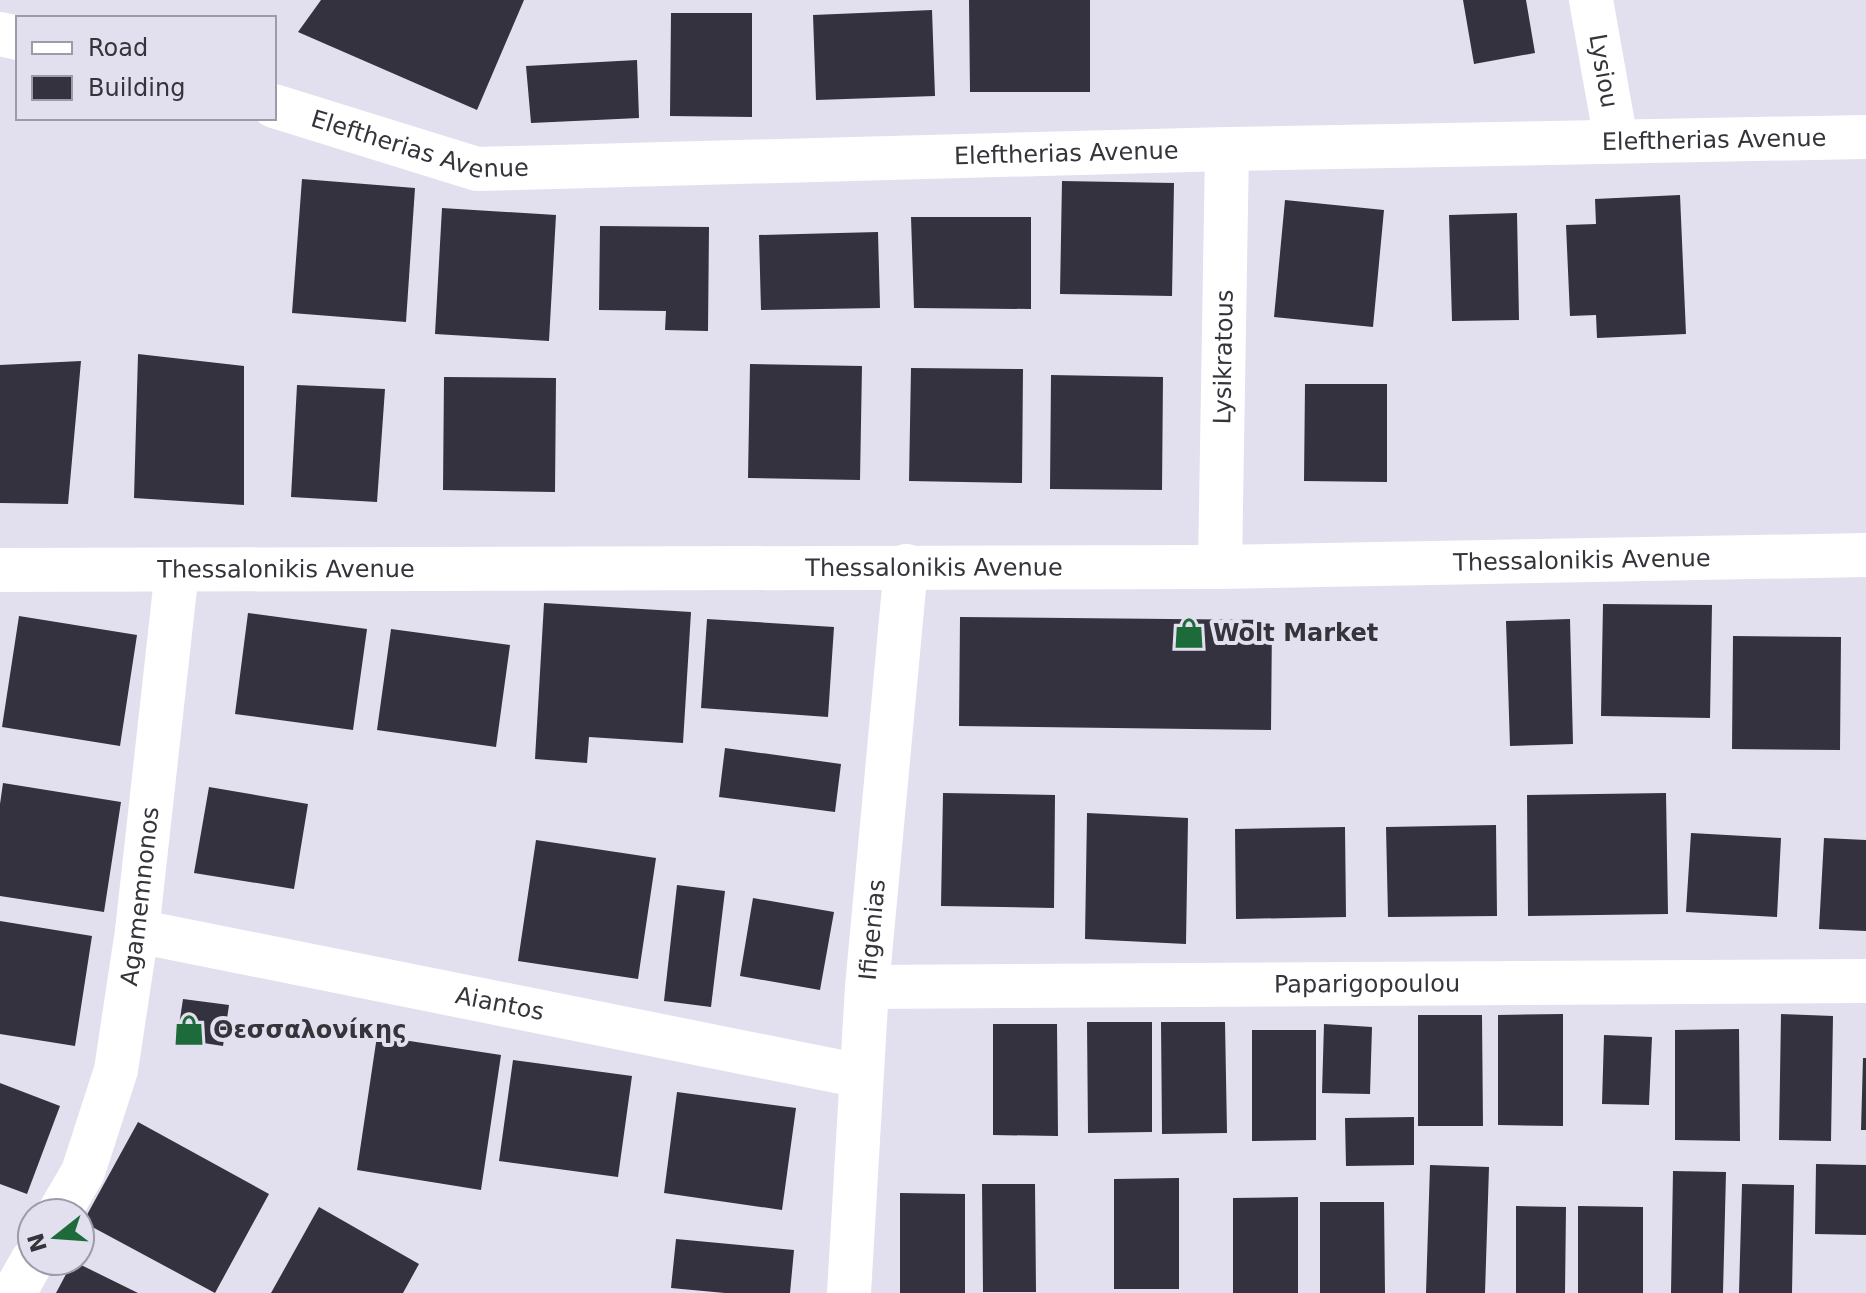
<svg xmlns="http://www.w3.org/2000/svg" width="1866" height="1293" font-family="'DejaVu Sans',sans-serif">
<rect width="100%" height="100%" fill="#e2dfef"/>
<path fill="#34323e" d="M 321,0 L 524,0 L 477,110 L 298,32 Z
M 969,0 L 1090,0 L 1090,92 L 970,92 Z
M 1463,0 L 1526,0 L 1535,53 L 1474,64 Z
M 932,10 L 935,96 L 816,100 L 813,15 Z
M 671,13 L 752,13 L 752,117 L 670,116 Z
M 637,60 L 639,118 L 531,123 L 526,66 Z
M 302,179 L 415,188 L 406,322 L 292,313 Z
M 1062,181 L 1174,183 L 1172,296 L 1060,294 Z
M 1680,195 L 1686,334 L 1597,338 L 1596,315 L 1570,316 L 1566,225 L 1596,224 L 1595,199 Z
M 1285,200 L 1384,210 L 1373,327 L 1274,317 Z
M 442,208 L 556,215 L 549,341 L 435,334 Z
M 1517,213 L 1519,320 L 1452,321 L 1449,215 Z
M 911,217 L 1031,217 L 1031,309 L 914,308 Z
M 600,226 L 709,227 L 708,331 L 665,330 L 666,311 L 599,310 Z
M 878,232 L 880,308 L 761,310 L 759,235 Z
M 138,354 L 244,366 L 244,505 L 134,498 Z
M 81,361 L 68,504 L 0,503 L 0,365 Z
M 750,364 L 862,366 L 860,480 L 748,478 Z
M 911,368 L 1023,369 L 1022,483 L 909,481 Z
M 1051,375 L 1163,377 L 1162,490 L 1050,489 Z
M 444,377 L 556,378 L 555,492 L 443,490 Z
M 1305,384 L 1387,384 L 1387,482 L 1304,481 Z
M 297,385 L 385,389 L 377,502 L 291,497 Z
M 544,603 L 691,612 L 683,743 L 589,737 L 587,763 L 535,759 Z
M 1603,604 L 1712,605 L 1710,718 L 1601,716 Z
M 248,613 L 367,629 L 353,730 L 235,714 Z
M 19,616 L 137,635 L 120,746 L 2,727 Z
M 960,617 L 1272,620 L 1271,730 L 959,726 Z
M 707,619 L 834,627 L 828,717 L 701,708 Z
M 1570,619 L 1573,744 L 1510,746 L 1506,621 Z
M 391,629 L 510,645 L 496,747 L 377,730 Z
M 1733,636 L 1841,637 L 1840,750 L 1732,749 Z
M 725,748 L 841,764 L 835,812 L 719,797 Z
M 3,783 L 121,802 L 104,912 L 0,896 L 0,804 Z
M 209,787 L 308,804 L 294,889 L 194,873 Z
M 943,793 L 1055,795 L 1054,908 L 941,906 Z
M 1666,793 L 1668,914 L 1528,916 L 1527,795 Z
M 1087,813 L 1188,818 L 1186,944 L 1085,939 Z
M 1496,825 L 1497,916 L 1388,917 L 1386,827 Z
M 1345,827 L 1346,917 L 1236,919 L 1235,829 Z
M 1691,833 L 1781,838 L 1777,917 L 1686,912 Z
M 1824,838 L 1866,840 L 1866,931 L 1819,929 Z
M 536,840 L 656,858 L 638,979 L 518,961 Z
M 677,885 L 725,891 L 711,1007 L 664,1001 Z
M 753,898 L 834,912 L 820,990 L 740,976 Z
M 0,921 L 92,936 L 75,1046 L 0,1034 Z
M 183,999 L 229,1005 L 223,1046 L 177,1039 Z
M 1563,1014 L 1563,1126 L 1498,1125 L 1498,1015 Z
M 1781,1014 L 1833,1016 L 1831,1141 L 1779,1140 Z
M 1418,1015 L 1482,1015 L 1483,1126 L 1418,1126 Z
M 1087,1022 L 1152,1022 L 1152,1132 L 1088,1133 Z
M 1161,1022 L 1225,1022 L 1227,1133 L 1162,1134 Z
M 993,1024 L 1057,1024 L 1058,1136 L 993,1135 Z
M 1324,1024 L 1372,1027 L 1370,1094 L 1322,1093 Z
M 1739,1029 L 1740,1141 L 1675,1140 L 1675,1030 Z
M 1252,1030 L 1316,1030 L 1316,1140 L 1252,1141 Z
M 1604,1035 L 1652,1037 L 1649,1105 L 1602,1104 Z
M 377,1036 L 501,1055 L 481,1190 L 357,1170 Z
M 1863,1058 L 1866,1058 L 1866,1130 L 1861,1130 Z
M 513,1060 L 632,1076 L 618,1177 L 499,1161 Z
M 0,1083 L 60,1106 L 27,1194 L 0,1184 Z
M 677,1092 L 796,1108 L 782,1210 L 664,1193 Z
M 1414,1117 L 1414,1165 L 1346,1166 L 1345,1118 Z
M 138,1122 L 269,1194 L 215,1293 L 83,1222 Z
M 1816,1164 L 1866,1165 L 1866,1235 L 1815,1234 Z
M 1430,1165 L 1489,1167 L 1485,1293 L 1426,1293 Z
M 1673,1171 L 1726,1172 L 1723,1293 L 1671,1293 Z
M 1179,1178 L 1179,1289 L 1114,1289 L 1114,1179 Z
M 982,1184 L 1035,1184 L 1036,1292 L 983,1292 Z
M 1742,1184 L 1794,1185 L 1792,1293 L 1739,1293 Z
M 900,1193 L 965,1194 L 965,1293 L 900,1293 Z
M 1298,1197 L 1298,1293 L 1233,1293 L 1233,1198 Z
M 1320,1202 L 1384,1202 L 1385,1293 L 1320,1293 Z
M 1516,1206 L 1566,1207 L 1565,1293 L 1516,1293 Z
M 1578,1206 L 1643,1207 L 1643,1293 L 1578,1293 Z
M 319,1207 L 419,1264 L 403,1293 L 271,1293 Z
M 676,1239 L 794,1250 L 790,1293 L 725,1293 L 671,1288 Z
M 73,1261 L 138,1293 L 56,1293 Z"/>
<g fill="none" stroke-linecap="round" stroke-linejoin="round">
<g stroke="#fff" stroke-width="44">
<path id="s1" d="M 1591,0 L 1616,141"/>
<path d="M 0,34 L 18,38"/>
<path id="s2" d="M 274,106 L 477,169 L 1227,149 L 1866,137"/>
<path id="s3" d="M 1220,567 L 1227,149"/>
<path id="s4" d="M 137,931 L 861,1076"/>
<path id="s5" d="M 867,987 L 1866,981"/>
<path id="s6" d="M 59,1213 L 83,1172 L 116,1070 L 137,931 L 177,570"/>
<path d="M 14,1293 L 32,1261"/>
<path id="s7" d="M 849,1293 L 867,987 L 906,566"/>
</g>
<path stroke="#fff" stroke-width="44" id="s8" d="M 0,570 L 1220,567 L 1866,555"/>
</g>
<defs>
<symbol id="shop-bare" viewBox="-9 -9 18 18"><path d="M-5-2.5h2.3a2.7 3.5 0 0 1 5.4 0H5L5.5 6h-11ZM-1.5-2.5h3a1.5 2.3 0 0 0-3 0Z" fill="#1d6b3a" stroke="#e2dfef" stroke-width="2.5" paint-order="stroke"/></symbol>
</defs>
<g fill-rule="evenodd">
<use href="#shop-bare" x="1167" y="611" width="44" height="44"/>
<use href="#shop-bare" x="167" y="1008" width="44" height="44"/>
</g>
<g text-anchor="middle" stroke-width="8" stroke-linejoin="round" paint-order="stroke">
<g font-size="24" fill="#35343a" stroke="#e2dfef">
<text dy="8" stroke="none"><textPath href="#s1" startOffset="72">Lysiou</textPath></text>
<text dy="8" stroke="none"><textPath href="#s2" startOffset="1450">Eleftherias Avenue</textPath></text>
<text dy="8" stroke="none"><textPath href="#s2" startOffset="152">Eleftherias Avenue</textPath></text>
<text dy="8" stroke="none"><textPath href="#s2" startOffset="802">Eleftherias Avenue</textPath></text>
<text dy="8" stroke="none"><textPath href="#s3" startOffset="210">Lysikratous</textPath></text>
<text dy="8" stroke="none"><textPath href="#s8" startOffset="1582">Thessalonikis Avenue</textPath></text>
<text dy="8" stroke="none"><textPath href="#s8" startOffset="934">Thessalonikis Avenue</textPath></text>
<text dy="8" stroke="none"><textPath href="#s8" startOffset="286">Thessalonikis Avenue</textPath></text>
<text dy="8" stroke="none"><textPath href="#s6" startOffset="330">Agamemnonos</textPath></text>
<text dy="8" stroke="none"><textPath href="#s7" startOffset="364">Ifigenias</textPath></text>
<text dy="8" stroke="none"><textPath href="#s5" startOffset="500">Paparigopoulou</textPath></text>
<text dy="8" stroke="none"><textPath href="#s4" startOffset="370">Aiantos</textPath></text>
</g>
<g font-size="24" font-weight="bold" fill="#35343a" stroke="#e2dfef" text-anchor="start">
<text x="1213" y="641">Wolt Market</text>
<text x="213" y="1038">Θεσσαλονίκης</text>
</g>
</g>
<rect x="16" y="16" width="260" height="104" fill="#e2dfef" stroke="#9d9ba7" stroke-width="2"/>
<rect x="32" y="42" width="40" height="12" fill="#ffffff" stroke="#9d9ba7" stroke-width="2"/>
<text x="88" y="56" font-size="24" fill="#35343a">Road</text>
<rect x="32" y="76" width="40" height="24" fill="#34323e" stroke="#9d9ba7" stroke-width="2"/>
<text x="88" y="96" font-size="24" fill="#35343a">Building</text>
<g transform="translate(56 1237) rotate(253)"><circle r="38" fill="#e2dfef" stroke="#9d9ba7" stroke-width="2"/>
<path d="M0-6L14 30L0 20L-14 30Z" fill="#1d6b3a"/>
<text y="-12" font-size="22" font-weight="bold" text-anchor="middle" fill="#35343a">N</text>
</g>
</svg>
